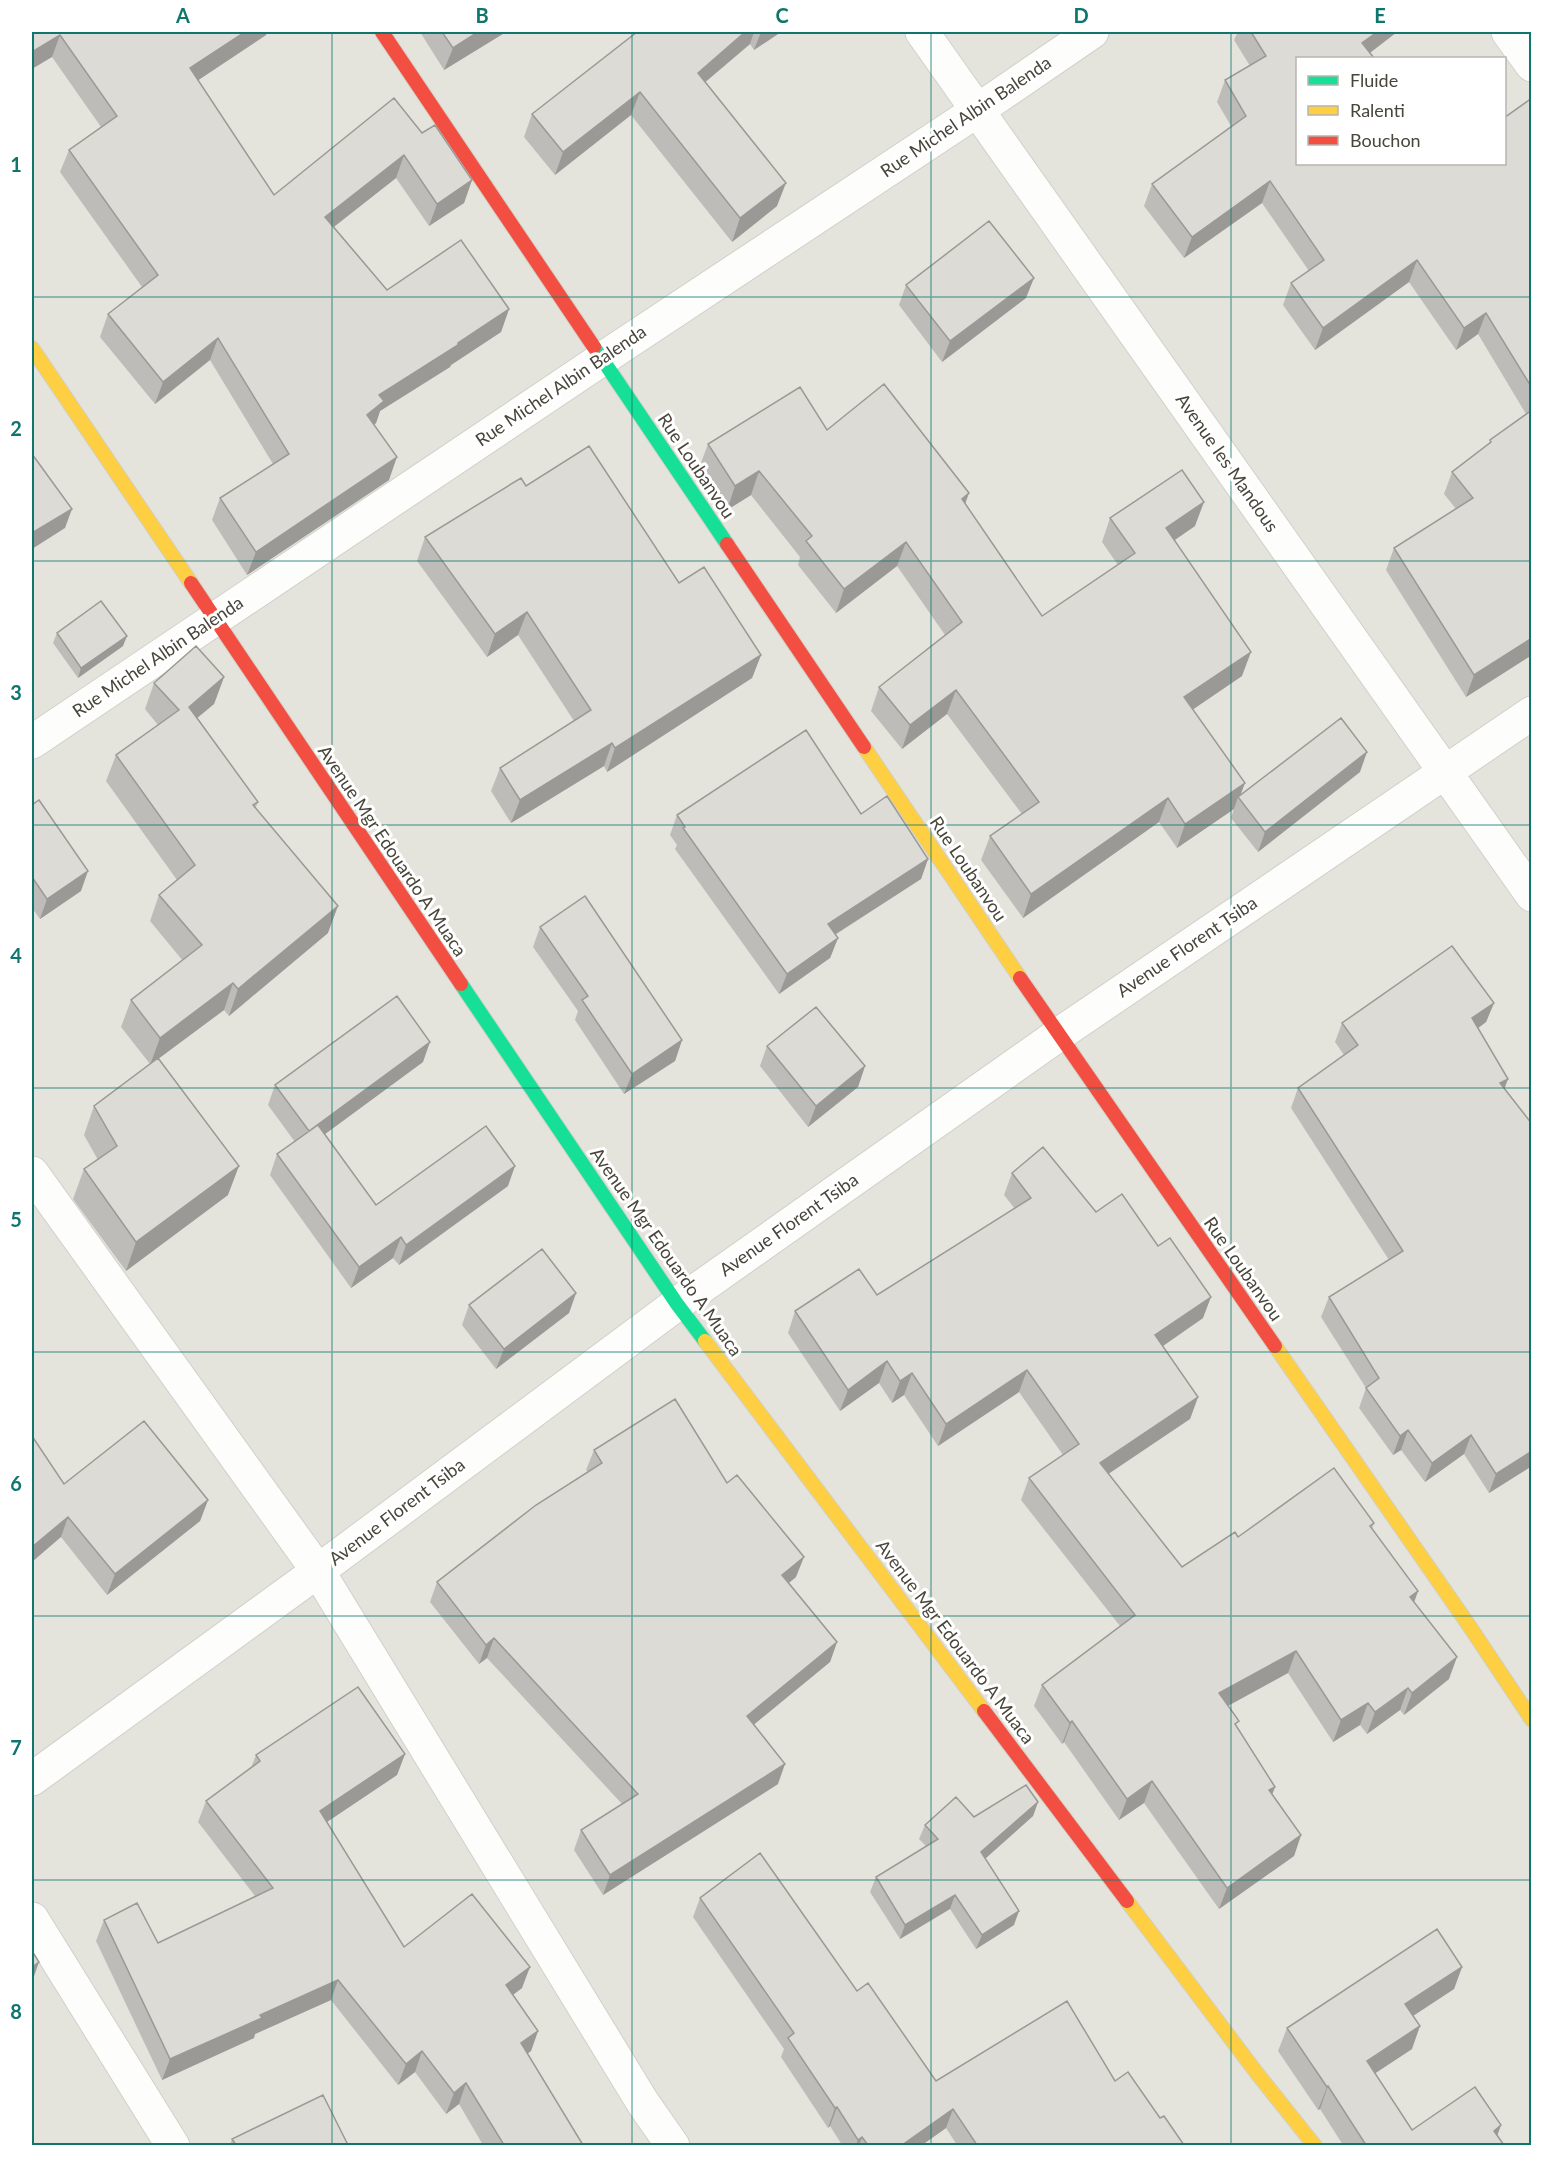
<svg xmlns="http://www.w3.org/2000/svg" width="1563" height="2177" font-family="Lato,sans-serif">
<rect width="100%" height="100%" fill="#f2f2ee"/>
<path fill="#e5e4dc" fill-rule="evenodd" d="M 32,32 L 1531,32 L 1531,2145 L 32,2145 ZM 1298,58 L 1504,58 L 1504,164 L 1298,164 Z"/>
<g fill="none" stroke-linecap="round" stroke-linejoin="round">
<defs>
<path id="street" d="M 922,32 L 1532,895
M 1508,32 L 1532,65
M 32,742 L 602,359 L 978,110 L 1092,32
M 32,1173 L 318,1571 L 643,2103 L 673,2146
M 32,1779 L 318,1571 L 677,1304 L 1058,1035 L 1532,713
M 32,1919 L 173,2146"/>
<path id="fast" d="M 594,347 L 727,544
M 461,984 L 677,1304 L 705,1341"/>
<path id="slow" d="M 32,348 L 191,583
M 864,747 L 1020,978
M 705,1341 L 984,1711
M 1275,1346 L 1470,1627 L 1532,1720
M 1127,1901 L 1256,2072 L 1315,2146"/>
<path id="jam" d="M 382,32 L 594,347
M 727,544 L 864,747
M 191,583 L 461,984
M 1020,978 L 1275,1346
M 984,1711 L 1127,1901"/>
</defs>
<use href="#street" stroke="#d0d0cb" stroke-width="35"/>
<use href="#fast" stroke="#d0d0c6" stroke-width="16"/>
<use href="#slow" stroke="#d0d0c6" stroke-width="16"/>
<use href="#jam" stroke="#d0d0c6" stroke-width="16"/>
<use href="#street" stroke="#fdfdfc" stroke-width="33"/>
<use href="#fast" stroke="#16e098" stroke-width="14"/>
<use href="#slow" stroke="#ffcf43" stroke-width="14"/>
<use href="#jam" stroke="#f24e42" stroke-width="14"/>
</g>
<path fill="#bdbcb8" d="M 32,32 L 267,32 L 266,35 L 198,80 L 274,195 L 422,133 L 472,180 L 464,203 L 429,226 L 396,178 L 334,227 L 387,290 L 509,309 L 501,332 L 451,365 L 450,367 L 380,411 L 376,423 L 374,425 L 389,480 L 247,575 L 212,520 L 220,498 L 273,464 L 210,360 L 155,404 L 100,337 L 108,314 L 142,287 L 60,172 L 69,150 L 101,127 L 52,57 Z
M 420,32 L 506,32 L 444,70 Z
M 637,32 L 781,32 L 754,50 L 750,44 L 705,82 L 777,206 L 732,242 L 631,115 L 555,175 L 524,137 L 532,114 Z
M 1238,32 L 1397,32 L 1370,53 L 1298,164 L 1504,164 L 1532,98 L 1532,655 L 1466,697 L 1386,570 L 1394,548 L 1456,509 L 1444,494 L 1452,472 L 1489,444 L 1490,440 L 1526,414 L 1478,334 L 1456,350 L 1409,282 L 1315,350 L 1283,305 L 1291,283 L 1309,271 L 1262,203 L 1184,258 L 1144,206 L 1152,184 L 1231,126 L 1217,102 L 1225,80 L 1250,66 L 1234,40 Z
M 906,285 L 1026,298 L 942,362 L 899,305 Z
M 827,430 L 969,493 L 965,504 L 1042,616 L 1118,565 L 1102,542 L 1110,518 L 1195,526 L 1175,540 L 1242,676 L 1193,709 L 1240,796 L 1360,772 L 1258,852 L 1231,818 L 1234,809 L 1177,848 L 1159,822 L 1023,918 L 981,860 L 990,836 L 1022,814 L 947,714 L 902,749 L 871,711 L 879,687 L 945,635 L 897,566 L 836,613 L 798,565 L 800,557 L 751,495 L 727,510 L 699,468 L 708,444 Z
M 526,486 L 679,583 L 761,655 L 752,678 L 607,772 L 604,766 L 511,823 L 491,791 L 500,768 L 574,721 L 518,635 L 487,657 L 417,561 L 425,537 Z
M 57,633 L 123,646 L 78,678 L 53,643 Z
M 224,677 L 214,704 L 197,718 L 258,802 L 255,809 L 328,933 L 229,1016 L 224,1010 L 158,1059 L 228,1195 L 126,1271 L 73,1199 L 84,1169 L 98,1160 L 84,1135 L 94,1106 L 150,1064 L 121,1027 L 131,1000 L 183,961 L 150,921 L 159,895 L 177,880 L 106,781 L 116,755 L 158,725 L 145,709 L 154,683 Z
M 32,805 L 81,891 L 40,919 L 32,908 Z
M 861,814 L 928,859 L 921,879 L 835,935 L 838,938 L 830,958 L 779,994 L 675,849 L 677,845 L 670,835 L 677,815 Z
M 540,927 L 682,1040 L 675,1061 L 624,1094 L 575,1020 L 578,1011 L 533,947 Z
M 1494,1003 L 1486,1022 L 1478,1028 L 1508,1079 L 1504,1088 L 1532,1124 L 1532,1466 L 1489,1493 L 1464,1454 L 1425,1482 L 1401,1450 L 1393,1455 L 1359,1408 L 1366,1388 L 1321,1317 L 1329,1297 L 1389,1260 L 1291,1108 L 1298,1088 L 1344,1055 L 1335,1042 L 1342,1023 Z
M 767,1046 L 865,1066 L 858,1087 L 808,1127 L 760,1066 Z
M 423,1062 L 325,1134 L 376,1205 L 508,1186 L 399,1265 L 393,1258 L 351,1288 L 270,1175 L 277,1154 L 295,1142 L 268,1105 L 275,1085 Z
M 1012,1173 L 1096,1212 L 1203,1318 L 1163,1346 L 1198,1397 L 1190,1419 L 1108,1473 L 1182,1567 L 1238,1537 L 1374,1523 L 1372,1529 L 1418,1591 L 1414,1603 L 1449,1679 L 1404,1715 L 1400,1710 L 1367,1734 L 1360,1725 L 1333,1742 L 1288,1673 L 1228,1706 L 1237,1727 L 1275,1787 L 1272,1794 L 1301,1835 L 1294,1856 L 1219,1909 L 1144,1803 L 1119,1820 L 1064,1742 L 1062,1744 L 1034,1706 L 1042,1685 L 1120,1626 L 1021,1500 L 1029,1478 L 1063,1455 L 1019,1392 L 938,1446 L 904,1395 L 892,1403 L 879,1383 L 840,1411 L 788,1333 L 795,1311 L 877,1295 L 1015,1209 L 1004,1195 Z
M 576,1293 L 569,1313 L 496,1369 L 462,1325 L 469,1305 Z
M 594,1450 L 727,1483 L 796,1577 L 789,1583 L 837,1642 L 830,1662 L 754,1724 L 778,1784 L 603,1895 L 574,1850 L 581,1830 L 622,1804 L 487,1658 L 479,1664 L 430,1602 L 437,1582 L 588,1472 L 586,1470 Z
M 64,1484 L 208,1500 L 200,1521 L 107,1595 L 61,1537 Z
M 405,1754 L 397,1775 L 327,1822 L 404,1947 L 522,1988 L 513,1995 L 538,2031 L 531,2051 L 527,2054 L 583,2145 L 483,2145 L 459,2104 L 446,2114 L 415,2072 L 398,2085 L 331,2000 L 255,2034 L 254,2038 L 162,2080 L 96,1941 L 104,1920 L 158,1943 L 255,1896 L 198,1822 L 206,1801 L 251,1768 L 256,1755 Z
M 1038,1802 L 1033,1816 L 985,1858 L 1014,1925 L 976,1949 L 950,1909 L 900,1939 L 870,1892 L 876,1877 L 926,1846 L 919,1839 L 925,1825 L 974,1817 Z
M 700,1898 L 857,1991 L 936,2081 L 1115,2081 L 1160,2118 L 1184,2145 L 957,2145 L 946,2128 L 922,2145 L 842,2145 L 830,2126 L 828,2128 L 781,2057 L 784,2049 L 693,1917 Z
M 1462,1967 L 1454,1989 L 1413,2016 L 1412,2049 L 1375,2073 L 1412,2130 L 1497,2136 L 1504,2145 L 1343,2145 L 1320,2109 L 1318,2110 L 1278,2051 L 1287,2028 Z
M 232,2139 L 348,2145 L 230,2145 Z"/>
<path fill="#9a9996" d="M 245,32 L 267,32 L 266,35 L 182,91 L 190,68 Z
M 478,32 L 506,32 L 444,70 L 453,48 Z
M 745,32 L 754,32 L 750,44 L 689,96 L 698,73 Z
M 761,32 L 781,32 L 754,50 Z
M 1377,32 L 1397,32 L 1363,58 L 1362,43 Z
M 60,35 L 52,57 L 32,69 L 32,52 Z
M 640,92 L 631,115 L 555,175 L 563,152 Z
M 404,155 L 396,178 L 317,240 L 325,217 Z
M 472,180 L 464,203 L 429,226 L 437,204 Z
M 1270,181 L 1262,203 L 1184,258 L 1192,237 Z
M 786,183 L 777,206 L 732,242 L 740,218 Z
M 1417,260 L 1409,282 L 1315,350 L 1323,328 Z
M 1034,278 L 1026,298 L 942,362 L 950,341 Z
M 509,309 L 501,332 L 451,365 L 450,367 L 380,411 L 376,423 L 359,438 L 367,415 L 379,395 Z
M 1486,313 L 1478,334 L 1456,350 L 1464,328 Z
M 218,338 L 210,360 L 155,404 L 163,382 Z
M 397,457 L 389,480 L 247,575 L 256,552 Z
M 759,471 L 751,495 L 727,510 L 735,486 Z
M 969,493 L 960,517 L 962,499 Z
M 1204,502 L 1195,526 L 1157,552 L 1166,528 Z
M 72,509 L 65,528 L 32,549 L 32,533 Z
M 906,542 L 897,566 L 836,613 L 844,589 Z
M 527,612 L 518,635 L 487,657 L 495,634 Z
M 127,636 L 123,646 L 78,678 L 81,668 Z
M 1532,638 L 1532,655 L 1466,697 L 1474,675 Z
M 1251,652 L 1242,676 L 1176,721 L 1184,697 Z
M 761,655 L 752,678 L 607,772 L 615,748 Z
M 224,677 L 214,704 L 179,733 L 189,707 Z
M 956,690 L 947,714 L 902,749 L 910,725 Z
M 612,743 L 604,766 L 511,823 L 520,800 Z
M 1367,752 L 1360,772 L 1258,852 L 1265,832 Z
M 1245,783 L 1239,799 L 1238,797 L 1234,809 L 1177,848 L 1185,824 Z
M 1168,798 L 1159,822 L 1023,918 L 1031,894 Z
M 928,859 L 921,879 L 820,944 L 828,924 Z
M 88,871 L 81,891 L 40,919 L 47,899 Z
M 338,906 L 328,933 L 229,1016 L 238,989 Z
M 838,938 L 830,958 L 779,994 L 787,974 Z
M 233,983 L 224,1010 L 150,1065 L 160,1038 Z
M 1494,1003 L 1486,1022 L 1465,1038 L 1472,1018 Z
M 682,1040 L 675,1061 L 624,1094 L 632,1074 Z
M 430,1042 L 423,1062 L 302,1151 L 309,1131 Z
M 865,1066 L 858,1087 L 808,1127 L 816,1106 Z
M 1508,1079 L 1501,1098 L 1500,1083 Z
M 239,1166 L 228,1195 L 126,1271 L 136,1242 Z
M 515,1166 L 508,1186 L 399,1265 L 406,1245 Z
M 401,1237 L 393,1258 L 351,1288 L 359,1267 Z
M 576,1293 L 569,1313 L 496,1369 L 504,1349 Z
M 1211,1297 L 1203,1318 L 1147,1357 L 1155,1335 Z
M 887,1361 L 879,1383 L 840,1411 L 848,1390 Z
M 1027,1370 L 1019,1392 L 938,1446 L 946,1424 Z
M 912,1373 L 904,1395 L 892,1403 L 900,1381 Z
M 1198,1397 L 1190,1419 L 1092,1485 L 1100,1463 Z
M 1408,1430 L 1401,1450 L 1393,1455 L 1400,1436 Z
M 1471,1435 L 1464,1454 L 1425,1482 L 1432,1463 Z
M 1532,1451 L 1532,1466 L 1489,1493 L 1496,1474 Z
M 208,1500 L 200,1521 L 107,1595 L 115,1574 Z
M 68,1517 L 61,1537 L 32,1562 L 32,1547 Z
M 804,1557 L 796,1577 L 775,1594 L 782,1575 Z
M 1418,1591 L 1410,1613 L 1410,1597 Z
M 494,1638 L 487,1658 L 479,1664 L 486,1645 Z
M 837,1642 L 830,1662 L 740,1736 L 747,1716 Z
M 1296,1651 L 1288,1673 L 1211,1715 L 1219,1693 Z
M 1457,1657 L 1449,1679 L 1404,1715 L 1412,1693 Z
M 1408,1688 L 1400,1710 L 1367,1734 L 1375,1712 Z
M 1368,1703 L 1360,1725 L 1333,1742 L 1341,1720 Z
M 1072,1721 L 1064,1742 L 1062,1744 L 1070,1723 Z
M 405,1754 L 397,1775 L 312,1832 L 320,1811 Z
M 785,1764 L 778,1784 L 603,1895 L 610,1875 Z
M 1152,1781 L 1144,1803 L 1119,1820 L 1127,1799 Z
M 1275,1787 L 1267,1808 L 1269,1790 Z
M 1038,1802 L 1033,1816 L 976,1867 L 981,1852 Z
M 1301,1835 L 1294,1856 L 1219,1909 L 1227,1888 Z
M 955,1895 L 950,1909 L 900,1939 L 905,1925 Z
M 1019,1911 L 1014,1925 L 976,1949 L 982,1935 Z
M 39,1962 L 32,1982 L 32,1967 Z
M 530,1967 L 522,1988 L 498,2006 L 506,1985 Z
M 1462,1967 L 1454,1989 L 1396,2027 L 1405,2004 Z
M 338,1980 L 331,2000 L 255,2034 L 254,2038 L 162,2080 L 170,2059 L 260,2015 Z
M 1420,2026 L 1412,2049 L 1359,2084 L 1367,2061 Z
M 538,2031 L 531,2051 L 513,2064 L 521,2043 Z
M 422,2051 L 415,2072 L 398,2085 L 406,2064 Z
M 466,2083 L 459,2104 L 446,2114 L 454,2093 Z
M 1328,2086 L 1320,2109 L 1318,2110 L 1327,2087 Z
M 837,2107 L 830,2126 L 828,2128 L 835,2108 Z
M 953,2109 L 946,2128 L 922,2145 L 902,2145 Z
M 1501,2125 L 1494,2145 L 1494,2131 Z
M 862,2137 L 859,2145 L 856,2145 L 858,2140 Z"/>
<path fill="#dcdbd6" stroke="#9a9996" stroke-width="1.5" d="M 32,32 L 245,32 L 190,68 L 274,195 L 394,98 L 422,133 L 435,125 L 472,180 L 437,204 L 404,155 L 325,217 L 387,290 L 461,240 L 509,309 L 458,343 L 458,345 L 379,395 L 384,401 L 367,415 L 397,457 L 256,552 L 220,498 L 289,454 L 218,338 L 163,382 L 108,314 L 158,275 L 69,150 L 117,116 L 60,35 L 32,52 Z
M 442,32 L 478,32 L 453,48 Z
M 637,32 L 745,32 L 698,73 L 786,183 L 740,218 L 640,92 L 563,152 L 532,114 Z
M 1251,32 L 1377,32 L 1362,43 L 1374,58 L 1298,58 L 1298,164 L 1504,164 L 1504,118 L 1532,98 L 1532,388 L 1486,313 L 1464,328 L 1417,260 L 1323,328 L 1291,283 L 1324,260 L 1270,181 L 1192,237 L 1152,184 L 1246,116 L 1225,80 L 1266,56 Z
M 989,221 L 1034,278 L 950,341 L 906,285 Z
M 884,384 L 969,493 L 962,499 L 1042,616 L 1135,553 L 1110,518 L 1182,470 L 1204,502 L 1166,528 L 1251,652 L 1184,697 L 1245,783 L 1185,824 L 1168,798 L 1031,894 L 990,836 L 1039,802 L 956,690 L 910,725 L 879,687 L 962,622 L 906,542 L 844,589 L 806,541 L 812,536 L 759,471 L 735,486 L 708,444 L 800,387 L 827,430 Z
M 1532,410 L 1532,638 L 1474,675 L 1394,548 L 1473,498 L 1452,472 L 1491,442 L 1490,440 Z
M 589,446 L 679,583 L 704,567 L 761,655 L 615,748 L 612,743 L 520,800 L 500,768 L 591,710 L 527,612 L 495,634 L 425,537 L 521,478 L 526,486 Z
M 32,454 L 72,509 L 32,533 Z
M 101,601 L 127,636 L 81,668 L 57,633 Z
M 196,646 L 224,677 L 189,707 L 258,802 L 253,805 L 338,906 L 238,989 L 233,983 L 160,1038 L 131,1000 L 202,945 L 159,895 L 195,865 L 116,755 L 179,710 L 154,683 Z
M 1341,718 L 1367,752 L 1265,832 L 1238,797 Z
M 806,730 L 861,814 L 887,796 L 928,859 L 828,924 L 838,938 L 787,974 L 683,828 L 685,827 L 677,815 Z
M 39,800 L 88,871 L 47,899 L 32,877 L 32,805 Z
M 585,896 L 682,1040 L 632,1074 L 582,1000 L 588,996 L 540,927 Z
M 1452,946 L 1494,1003 L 1472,1018 L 1508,1079 L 1500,1083 L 1532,1124 L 1532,1451 L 1496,1474 L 1471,1435 L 1432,1463 L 1408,1430 L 1400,1436 L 1366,1388 L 1379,1378 L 1329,1297 L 1403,1251 L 1298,1088 L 1358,1045 L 1342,1023 Z
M 397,996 L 430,1042 L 309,1131 L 275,1085 Z
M 816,1007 L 865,1066 L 816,1106 L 767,1046 Z
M 158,1058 L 239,1166 L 136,1242 L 84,1169 L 117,1146 L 94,1106 Z
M 318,1125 L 376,1205 L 486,1126 L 515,1166 L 406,1245 L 401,1237 L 359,1267 L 277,1154 Z
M 1043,1147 L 1096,1212 L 1122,1194 L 1158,1246 L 1170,1238 L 1211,1297 L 1155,1335 L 1198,1397 L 1100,1463 L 1182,1567 L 1235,1532 L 1238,1537 L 1334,1468 L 1374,1523 L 1370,1526 L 1418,1591 L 1410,1597 L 1457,1657 L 1412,1693 L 1408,1688 L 1375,1712 L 1368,1703 L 1341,1720 L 1296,1651 L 1219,1693 L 1239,1721 L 1235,1724 L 1275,1787 L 1269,1790 L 1301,1835 L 1227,1888 L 1152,1781 L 1127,1799 L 1072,1721 L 1070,1723 L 1042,1685 L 1135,1615 L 1029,1478 L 1079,1444 L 1027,1370 L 946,1424 L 912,1373 L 900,1381 L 887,1361 L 848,1390 L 795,1311 L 859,1269 L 877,1295 L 1031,1198 L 1012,1173 Z
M 542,1249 L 576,1293 L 504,1349 L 469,1305 Z
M 675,1399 L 727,1483 L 737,1475 L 804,1557 L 782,1575 L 837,1642 L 747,1716 L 785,1764 L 610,1875 L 581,1830 L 638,1794 L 494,1638 L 486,1645 L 437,1582 L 536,1505 L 602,1463 L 594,1450 Z
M 144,1421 L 208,1500 L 115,1574 L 68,1517 L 32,1547 L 32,1436 L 64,1484 Z
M 358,1687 L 405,1754 L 320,1811 L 404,1947 L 472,1894 L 530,1967 L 506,1985 L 538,2031 L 521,2043 L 583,2145 L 504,2145 L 466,2083 L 454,2093 L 422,2051 L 406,2064 L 338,1980 L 260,2015 L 262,2018 L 170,2059 L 104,1920 L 137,1903 L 158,1943 L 273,1888 L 206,1801 L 260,1761 L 256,1755 Z
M 1026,1785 L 1038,1802 L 981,1852 L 1019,1911 L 982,1935 L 955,1895 L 905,1925 L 876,1877 L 938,1839 L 925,1825 L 956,1797 L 974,1817 Z
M 760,1853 L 857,1991 L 868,1983 L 936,2081 L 1067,2001 L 1115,2081 L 1128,2072 L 1160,2118 L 1164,2116 L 1184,2145 L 977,2145 L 953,2109 L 902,2145 L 868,2145 L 862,2137 L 858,2140 L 837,2107 L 835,2108 L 788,2038 L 794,2033 L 700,1898 Z
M 1437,1929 L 1462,1967 L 1405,2004 L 1420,2026 L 1367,2061 L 1412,2130 L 1475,2087 L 1501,2125 L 1494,2131 L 1504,2145 L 1366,2145 L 1328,2086 L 1327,2087 L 1287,2028 Z
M 32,1951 L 39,1962 L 32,1967 Z
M 323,2095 L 348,2145 L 236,2145 L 232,2139 Z"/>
<path fill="none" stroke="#0f766e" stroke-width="1.5" stroke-opacity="0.55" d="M 332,32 L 332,2146M 632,32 L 632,2146M 931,32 L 931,2146M 1231,32 L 1231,2146M 32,297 L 1532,297M 32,561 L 1532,561M 32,825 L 1532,825M 32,1088 L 1532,1088M 32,1352 L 1532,1352M 32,1616 L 1532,1616M 32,1880 L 1532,1880"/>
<g text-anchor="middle" stroke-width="6" stroke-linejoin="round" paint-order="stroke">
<g font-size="18" fill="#48453a" stroke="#fff">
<text transform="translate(966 117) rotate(-34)" y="6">Rue Michel Albin Balenda</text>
<text transform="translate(561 386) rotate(-34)" y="6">Rue Michel Albin Balenda</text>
<text transform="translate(1227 463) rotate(55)" y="6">Avenue les Mandous</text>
<text transform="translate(696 466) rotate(56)" y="6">Rue Loubanvou</text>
<text transform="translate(158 657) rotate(-34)" y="6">Rue Michel Albin Balenda</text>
<text transform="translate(392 851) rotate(56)" y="6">Avenue Mgr Edouardo A Muaca</text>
<text transform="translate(968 869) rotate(56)" y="6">Rue Loubanvou</text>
<text transform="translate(1187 947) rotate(-34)" y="6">Avenue Florent Tsiba</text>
<text transform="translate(789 1225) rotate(-35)" y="6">Avenue Florent Tsiba</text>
<text transform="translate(666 1252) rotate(55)" y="6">Avenue Mgr Edouardo A Muaca</text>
<text transform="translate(1243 1269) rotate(55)" y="6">Rue Loubanvou</text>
<text transform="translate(397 1512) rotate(-37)" y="6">Avenue Florent Tsiba</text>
<text transform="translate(955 1642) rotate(53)" y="6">Avenue Mgr Edouardo A Muaca</text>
</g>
</g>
<rect width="1563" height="2177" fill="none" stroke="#ffffff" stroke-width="66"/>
<rect x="1296" y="57" width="210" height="108" fill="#ffffff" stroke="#b6b5b0" stroke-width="1.5"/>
<rect x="1308" y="76" width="30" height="9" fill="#16e098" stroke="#b6b5b0" stroke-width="1.5"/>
<text x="1350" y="87" font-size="18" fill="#48453a">Fluide</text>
<rect x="1308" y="106" width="30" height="9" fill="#ffcf43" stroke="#b6b5b0" stroke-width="1.5"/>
<text x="1350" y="117" font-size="18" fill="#48453a">Ralenti</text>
<rect x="1308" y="136" width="30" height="9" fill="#f24e42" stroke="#b6b5b0" stroke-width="1.5"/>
<text x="1350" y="147" font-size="18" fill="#48453a">Bouchon</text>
<rect x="33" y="33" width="1497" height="2111" fill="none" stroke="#0f766e" stroke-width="2"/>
<g font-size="20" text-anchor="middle" font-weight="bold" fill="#0f766e">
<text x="183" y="23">A</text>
<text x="482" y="23">B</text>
<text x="782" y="23">C</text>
<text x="1081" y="23">D</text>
<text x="1380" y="23">E</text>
<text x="16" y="172">1</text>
<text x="16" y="436">2</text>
<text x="16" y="700">3</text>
<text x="16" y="963">4</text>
<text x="16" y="1227">5</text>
<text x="16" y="1491">6</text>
<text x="16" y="1755">7</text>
<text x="16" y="2019">8</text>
</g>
</svg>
